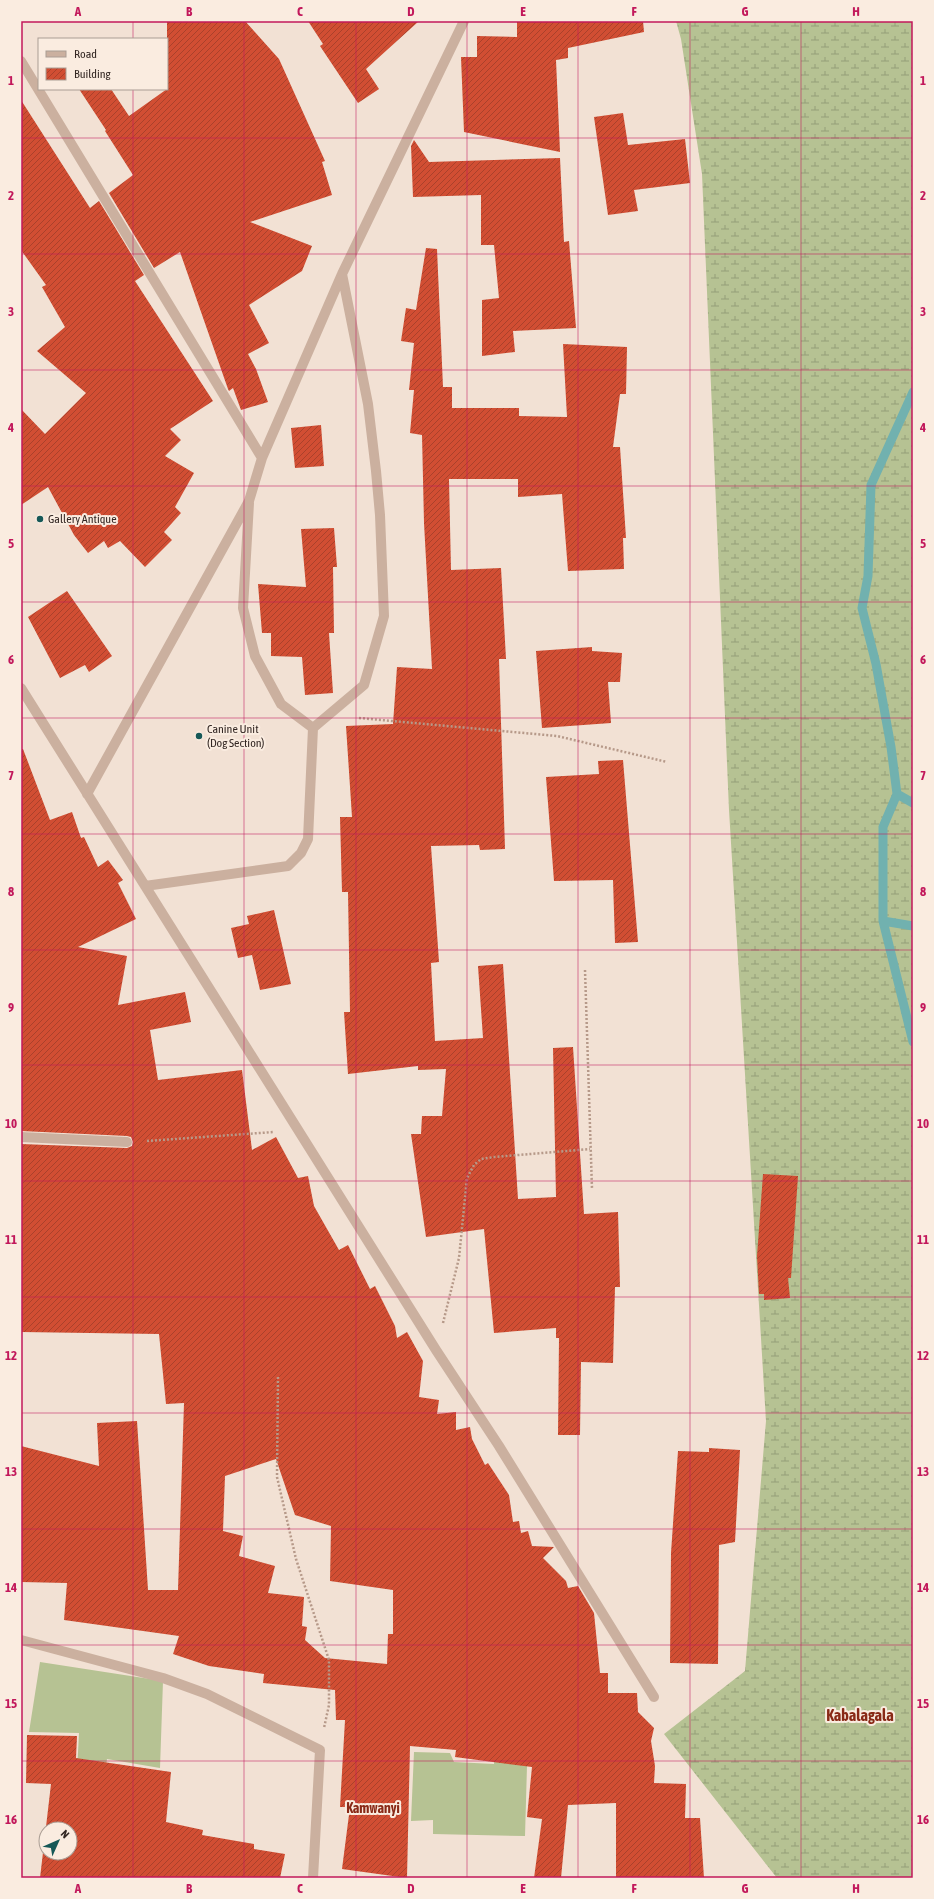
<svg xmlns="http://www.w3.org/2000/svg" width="934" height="1899" font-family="'Asap Condensed',sans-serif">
<defs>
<pattern id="wetland-marsh" width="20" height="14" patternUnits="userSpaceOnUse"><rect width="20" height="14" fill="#b6c293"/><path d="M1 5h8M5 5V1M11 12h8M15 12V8" fill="none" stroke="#959e78"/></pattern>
<pattern id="building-hatch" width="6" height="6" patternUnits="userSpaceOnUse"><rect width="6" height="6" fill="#d14e33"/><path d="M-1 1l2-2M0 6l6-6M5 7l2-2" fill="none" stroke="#aa412b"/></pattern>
</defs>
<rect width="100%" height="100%" fill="#f2e1d4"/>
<path fill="url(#wetland-marsh)" d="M 676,21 L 913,21 L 913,1878 L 777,1878 L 664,1734 L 745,1671 L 766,1421 L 729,810 L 702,174 L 681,39 Z"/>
<path fill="#b6c293" d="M 40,1662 L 163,1681 L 160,1768 L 107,1759 L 101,1801 L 76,1791 L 79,1733 L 29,1732 Z
M 497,1727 L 528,1731 L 525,1836 L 433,1834 L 433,1820 L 411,1821 L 414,1752 L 450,1753 L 454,1762 L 494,1764 Z"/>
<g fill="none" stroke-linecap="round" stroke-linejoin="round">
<path stroke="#71b1af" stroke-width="9" d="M 913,392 L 871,485 L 868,576 L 862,608 L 876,664 L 891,747 L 897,794 L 883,827 L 883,921 L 913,1042
M 897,794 L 913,803
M 883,921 L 913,926"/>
</g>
<path fill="url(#building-hatch)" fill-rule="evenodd" d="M 167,21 L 245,21 L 279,59 L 325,161 L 322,162 L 332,195 L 250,222 L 312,246 L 302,271 L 249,305 L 269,343 L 248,354 L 256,369 L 268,402 L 241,410 L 233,388 L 229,391 L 228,389 L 180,252 L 154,268 L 109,193 L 133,175 L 105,131 L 106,130 L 79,89 L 111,89 L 129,116 L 167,89 Z
M 308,21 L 419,21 L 366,69 L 379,89 L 358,103 L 320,46 L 323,44 Z
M 517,21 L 643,21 L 644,32 L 568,48 L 568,58 L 556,60 L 560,152 L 464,132 L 461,57 L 477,57 L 477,36 L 517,37 Z
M 21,100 L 90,208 L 99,201 L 144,275 L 135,281 L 213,401 L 170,429 L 181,440 L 165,456 L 194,473 L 175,507 L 181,513 L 164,532 L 172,540 L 145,567 L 120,541 L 108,548 L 104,541 L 88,553 L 74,535 L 48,487 L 21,505 L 21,409 L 45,434 L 86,393 L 37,351 L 65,327 L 42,287 L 46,285 L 21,250 Z
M 623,113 L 628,145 L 685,139 L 690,183 L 634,190 L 638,211 L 608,215 L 594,117 Z
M 414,140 L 429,162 L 560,158 L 564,242 L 569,241 L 576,328 L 513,331 L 515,352 L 482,356 L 482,300 L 499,298 L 494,245 L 481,245 L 481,195 L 413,197 L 411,146 Z
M 426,248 L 437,249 L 443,387 L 452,387 L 452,408 L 519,408 L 519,416 L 567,417 L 563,344 L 627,347 L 626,394 L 620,394 L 613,447 L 620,447 L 626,538 L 623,538 L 624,569 L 568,571 L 562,494 L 518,497 L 518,479 L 449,479 L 451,570 L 501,568 L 506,659 L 499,659 L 505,849 L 480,850 L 479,845 L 431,846 L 439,962 L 431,963 L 435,1041 L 483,1038 L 478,966 L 503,964 L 518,1199 L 556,1197 L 553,1048 L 573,1047 L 584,1214 L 618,1212 L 620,1287 L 615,1287 L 613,1363 L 581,1362 L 580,1435 L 558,1435 L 559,1338 L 556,1338 L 556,1328 L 494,1333 L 484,1229 L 426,1237 L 411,1134 L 421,1134 L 422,1116 L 442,1116 L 446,1069 L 418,1070 L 418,1066 L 348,1074 L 344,1012 L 350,1012 L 348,892 L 342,892 L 340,817 L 352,817 L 346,726 L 393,724 L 397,667 L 432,669 L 424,523 L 422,435 L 410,433 L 414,390 L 409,390 L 414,343 L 401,341 L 406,308 L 416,310 Z
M 321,425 L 324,466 L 295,468 L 291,428 Z
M 334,528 L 337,567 L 333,567 L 334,633 L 329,633 L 333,693 L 305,695 L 302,657 L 271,656 L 271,633 L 262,633 L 258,584 L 306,587 L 301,529 Z
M 67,591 L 112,656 L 89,672 L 85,665 L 60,678 L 28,617 Z
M 592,647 L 592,651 L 622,653 L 620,682 L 608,682 L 611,723 L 542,728 L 536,651 Z
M 21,749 L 23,749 L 50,820 L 72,812 L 81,838 L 84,837 L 98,867 L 108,860 L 123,880 L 118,883 L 136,919 L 78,947 L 127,956 L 118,1005 L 185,992 L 191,1022 L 150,1030 L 158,1080 L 242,1070 L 252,1150 L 276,1137 L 298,1178 L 308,1176 L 314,1206 L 339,1250 L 348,1245 L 370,1289 L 375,1286 L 395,1326 L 397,1338 L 407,1332 L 423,1361 L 419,1397 L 439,1400 L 437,1414 L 456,1412 L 456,1430 L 470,1427 L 472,1439 L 485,1465 L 488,1463 L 509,1495 L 513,1522 L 519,1521 L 521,1533 L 528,1531 L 532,1546 L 554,1547 L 543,1558 L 566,1581 L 568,1588 L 578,1586 L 594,1613 L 600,1673 L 608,1673 L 608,1693 L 637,1693 L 638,1712 L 654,1728 L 651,1741 L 655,1766 L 654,1783 L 686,1784 L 685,1818 L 700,1818 L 704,1878 L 616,1878 L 616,1803 L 568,1805 L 561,1878 L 534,1878 L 542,1819 L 527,1817 L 532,1767 L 455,1757 L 456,1750 L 410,1746 L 407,1878 L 342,1869 L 350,1807 L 340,1807 L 345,1720 L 336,1720 L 335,1690 L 263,1683 L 264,1674 L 209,1666 L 173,1654 L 179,1636 L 64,1620 L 67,1583 L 21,1582 L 21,1446 L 99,1466 L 97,1423 L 137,1421 L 148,1590 L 178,1590 L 184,1403 L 166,1404 L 159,1334 L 21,1332 L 21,1144 L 127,1148 L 132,1146 L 133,1142 L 131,1137 L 127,1136 L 21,1131 ZM 276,1459 L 295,1515 L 331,1526 L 330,1581 L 393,1590 L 393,1634 L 388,1634 L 387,1664 L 325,1658 L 305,1640 L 307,1627 L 302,1626 L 304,1597 L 268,1593 L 275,1566 L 239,1556 L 243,1536 L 223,1531 L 225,1476 Z
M 623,760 L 638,942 L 615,943 L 613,880 L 554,881 L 546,777 L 599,774 L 598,761 Z
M 274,910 L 291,984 L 260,990 L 252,955 L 238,958 L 231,928 L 249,924 L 247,916 Z
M 763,1174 L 798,1176 L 791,1278 L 788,1278 L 790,1298 L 764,1300 L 764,1294 L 759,1294 L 757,1256 Z
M 709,1448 L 740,1450 L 735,1542 L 719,1545 L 718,1664 L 670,1663 L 671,1553 L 678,1451 L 709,1452 Z
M 27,1735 L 77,1736 L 76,1758 L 171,1772 L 166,1822 L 203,1830 L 202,1835 L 254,1844 L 254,1849 L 285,1854 L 280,1878 L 40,1878 L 51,1784 L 26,1783 ZM 46,1829 L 70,1829 L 70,1853 L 46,1853 Z"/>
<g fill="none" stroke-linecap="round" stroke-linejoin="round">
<path stroke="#b69989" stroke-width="2.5" stroke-dasharray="2 2" stroke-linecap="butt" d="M 359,718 L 557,736 L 667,762
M 585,970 L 592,1189
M 147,1141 L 274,1132
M 443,1323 L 459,1258 L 467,1178 L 474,1165 L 481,1159 L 494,1157 L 590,1149
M 278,1377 L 277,1477 L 296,1559 L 329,1660 L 329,1705 L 324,1728"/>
<path stroke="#cbb09f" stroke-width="10" d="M 21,61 L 262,458
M 249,503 L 243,608 L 255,656 L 281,704 L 313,728 L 364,685 L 384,616 L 380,515 L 376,471 L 368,404 L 342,274
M 21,688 L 436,1350 L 499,1446 L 654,1697
M 87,794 L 249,501 L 262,458 L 342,274 L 464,21
M 145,886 L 288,866 L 301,853 L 308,839 L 313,728
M 21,1137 L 127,1142
M 21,1640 L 163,1678 L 207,1694 L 320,1750 L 313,1878"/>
</g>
<path fill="none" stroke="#c2185b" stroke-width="1" stroke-opacity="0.55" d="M 133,21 L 133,39M 244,21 L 244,1878M 356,21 L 356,1878M 467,21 L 467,1878M 578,21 L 578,1878M 690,21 L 690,1878M 801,21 L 801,1878M 133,89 L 133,1878M 21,138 L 913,138M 21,254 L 913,254M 21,370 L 913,370M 21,486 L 913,486M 21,602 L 913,602M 21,718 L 913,718M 21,834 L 913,834M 21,950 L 913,950M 21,1065 L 913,1065M 21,1181 L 913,1181M 21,1297 L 913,1297M 21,1413 L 913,1413M 21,1529 L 913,1529M 21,1645 L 913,1645M 21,1761 L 913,1761"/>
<g fill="#165857" stroke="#faece0" stroke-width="1.5">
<circle cx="40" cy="519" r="4"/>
<circle cx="199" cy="736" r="4"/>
</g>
<g text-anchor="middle" stroke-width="4" stroke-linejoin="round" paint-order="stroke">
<g font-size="12" fill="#332723" stroke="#faece0" text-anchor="start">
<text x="48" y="523">Gallery Antique</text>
<text x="207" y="733">Canine Unit<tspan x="207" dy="14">(Dog Section)</tspan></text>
</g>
<g font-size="14" font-weight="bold" fill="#892916" stroke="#faece0">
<text x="373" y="1813">Kamwanyi</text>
</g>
<g font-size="16" font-weight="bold" fill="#892916" stroke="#faece0">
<text x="860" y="1721">Kabalagala</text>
</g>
</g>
<rect width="934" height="1899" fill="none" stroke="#faece0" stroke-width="44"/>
<rect x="38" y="38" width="130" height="52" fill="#faece0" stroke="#aa9d94"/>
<rect x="46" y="51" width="20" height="6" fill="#cbb09f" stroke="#aa9d94"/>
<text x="74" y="58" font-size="12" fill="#332723">Road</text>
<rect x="46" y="68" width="20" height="12" fill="url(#building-hatch)" stroke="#aa9d94"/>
<text x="74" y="78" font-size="12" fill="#332723">Building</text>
<g transform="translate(58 1841) rotate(45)"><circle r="19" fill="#faece0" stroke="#aa9d94"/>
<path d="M0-3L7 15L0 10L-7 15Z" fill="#165857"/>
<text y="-6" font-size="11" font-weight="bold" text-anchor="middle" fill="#332723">N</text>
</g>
<rect x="22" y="22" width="890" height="1855" fill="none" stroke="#c2185b" stroke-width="1.5"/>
<g font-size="13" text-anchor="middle" font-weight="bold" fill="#c2185b">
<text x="78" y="16">A</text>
<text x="189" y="16">B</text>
<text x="300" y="16">C</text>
<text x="411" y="16">D</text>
<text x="523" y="16">E</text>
<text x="634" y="16">F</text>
<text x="745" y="16">G</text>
<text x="856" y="16">H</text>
<text x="11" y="85">1</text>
<text x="923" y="85">1</text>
<text x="11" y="200">2</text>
<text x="923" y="200">2</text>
<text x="11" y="316">3</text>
<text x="923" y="316">3</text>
<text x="11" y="432">4</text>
<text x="923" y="432">4</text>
<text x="11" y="548">5</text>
<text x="923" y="548">5</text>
<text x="11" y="664">6</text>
<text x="923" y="664">6</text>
<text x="11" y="780">7</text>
<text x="923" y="780">7</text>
<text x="11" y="896">8</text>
<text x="923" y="896">8</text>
<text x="11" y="1012">9</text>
<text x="923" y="1012">9</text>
<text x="11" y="1128">10</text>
<text x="923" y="1128">10</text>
<text x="11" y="1244">11</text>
<text x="923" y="1244">11</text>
<text x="11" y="1360">12</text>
<text x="923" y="1360">12</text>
<text x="11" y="1476">13</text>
<text x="923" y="1476">13</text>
<text x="11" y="1592">14</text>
<text x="923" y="1592">14</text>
<text x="11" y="1708">15</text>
<text x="923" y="1708">15</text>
<text x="11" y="1824">16</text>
<text x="923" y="1824">16</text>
<text x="78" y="1893">A</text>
<text x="189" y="1893">B</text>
<text x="300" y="1893">C</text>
<text x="411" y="1893">D</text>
<text x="523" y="1893">E</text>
<text x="634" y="1893">F</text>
<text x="745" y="1893">G</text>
<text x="856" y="1893">H</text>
</g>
</svg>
